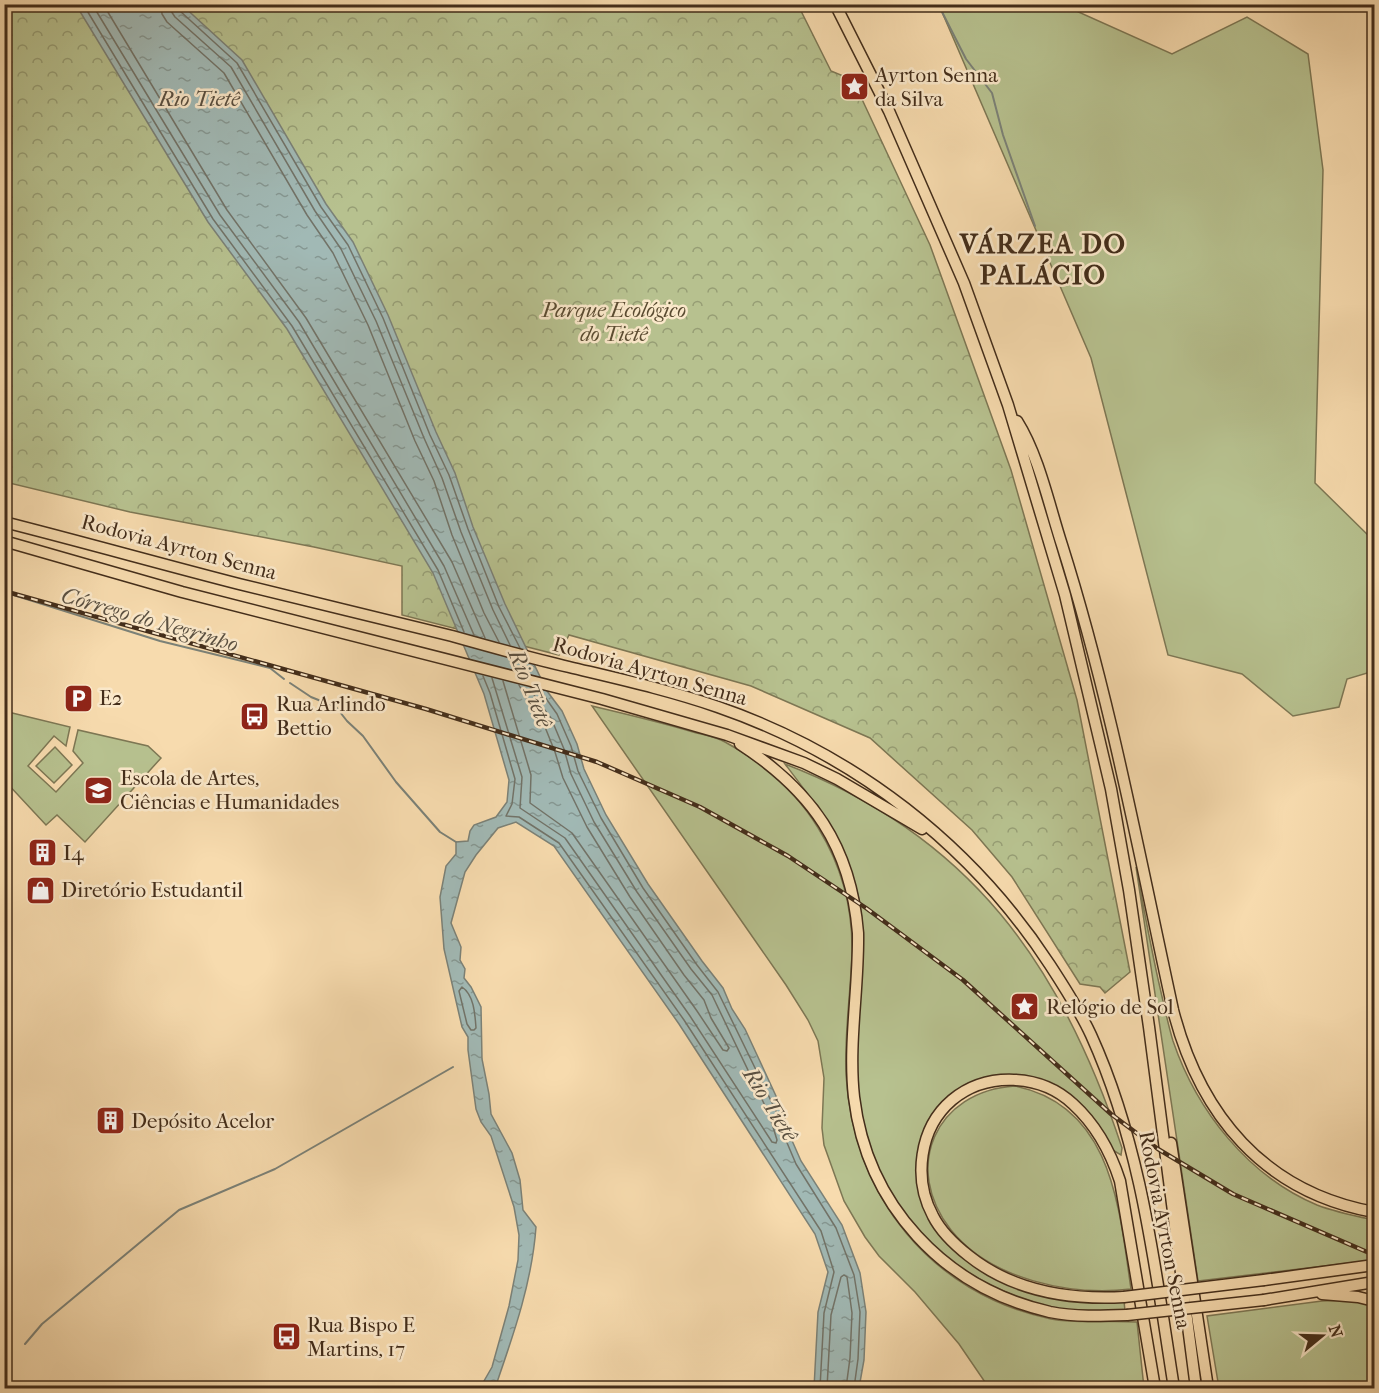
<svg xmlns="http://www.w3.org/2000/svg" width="1379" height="1393" font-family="'IM FELL French Canon',serif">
<defs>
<pattern id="park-crowns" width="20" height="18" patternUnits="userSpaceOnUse" patternTransform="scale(1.5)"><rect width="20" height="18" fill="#b7c18f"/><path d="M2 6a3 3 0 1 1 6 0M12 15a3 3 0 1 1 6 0" fill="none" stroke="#969d74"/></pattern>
<pattern id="water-ripples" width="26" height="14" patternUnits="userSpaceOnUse" patternTransform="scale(1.5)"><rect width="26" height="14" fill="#a1b9b5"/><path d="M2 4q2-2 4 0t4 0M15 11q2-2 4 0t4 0" fill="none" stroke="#859792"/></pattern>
</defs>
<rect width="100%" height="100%" fill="#f7dbae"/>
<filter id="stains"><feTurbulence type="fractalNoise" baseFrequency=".00333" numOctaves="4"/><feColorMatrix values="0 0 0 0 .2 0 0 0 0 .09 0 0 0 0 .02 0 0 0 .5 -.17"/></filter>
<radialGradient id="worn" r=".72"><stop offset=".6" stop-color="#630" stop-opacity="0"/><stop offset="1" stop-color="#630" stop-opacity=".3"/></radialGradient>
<path fill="#b7c18f" stroke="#7d7754" stroke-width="1.5" d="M 939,5 L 1063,5 L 1172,54 L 1247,17 L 1308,54 L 1323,170 L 1315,483 L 1374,541 L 1374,671 L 1347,679 L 1339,707 L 1293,716 L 1242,674 L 1168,655 L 1091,358 Z
M 592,706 C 626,714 660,722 693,732 C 704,735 716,737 725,742 C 804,784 853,861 852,951 C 851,992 844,1034 846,1075 C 853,1196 931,1294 1051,1319 C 1079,1324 1108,1320 1137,1322 L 1144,1388 L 989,1388 L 959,1344 L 915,1292 L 879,1256 L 865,1237 L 844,1201 L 824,1145 L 822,1128 L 824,1078 L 818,1041 L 808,1020 L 786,985 Z
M 4,711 L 70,727 L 66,746 L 54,736 L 28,766 L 56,792 L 83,763 L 73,751 L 78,730 L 148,746 L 161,758 L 85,842 L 57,815 L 46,825 L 5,781 Z
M 55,747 L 72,765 L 54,783 L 36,766 Z
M 785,764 C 970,835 1062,965 1122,1148 L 1121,1155 L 1111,1149 L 1096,1125 L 1027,1077 C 1011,1073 992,1074 977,1081 C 965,1087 933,1127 921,1139 L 930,1220 L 998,1280 L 1124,1301 L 1125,1311 C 1104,1312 1082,1313 1061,1310 C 1037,1306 1015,1297 993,1286 C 908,1245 863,1169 857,1075 C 853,1021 868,966 861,912 C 852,850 821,811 785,764 Z
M 1136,867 C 1143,905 1150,942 1158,979 C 1163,1000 1167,1021 1173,1041 C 1197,1111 1248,1176 1317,1205 C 1335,1212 1355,1216 1374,1220 L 1374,1260 L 1198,1281 Z
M 1015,1086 C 1113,1106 1119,1208 1131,1289 C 1071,1296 991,1280 951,1230 C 902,1168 935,1091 1015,1086 Z
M 1347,1300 L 1374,1305 L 1374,1388 L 1219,1388 L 1207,1316 L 1322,1301 Z"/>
<path fill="url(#park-crowns)" stroke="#7d7754" stroke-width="1.5" d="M 5,5 L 798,5 L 831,71 L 853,80 L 930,245 L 1011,470 L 1077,700 L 1130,972 L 1105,993 L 1100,987 L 1080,984 L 1012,877 L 972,830 L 870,738 L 751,686 L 569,635 L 559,655 L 402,615 L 402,566 L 314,547 L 130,512 L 5,482 Z"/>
<path fill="url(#water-ripples)" stroke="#7b8177" stroke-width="1.5" d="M 76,5 L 182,5 L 242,60 L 326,204 L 353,242 L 388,315 L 436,432 L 455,473 L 473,527 L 505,604 L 547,691 L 562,711 L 577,744 L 584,769 L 606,815 L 648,884 L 702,961 L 723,988 L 732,1009 L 745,1029 L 782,1109 L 790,1136 L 801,1161 L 842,1225 L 860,1273 L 866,1312 L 864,1360 L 859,1388 L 814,1388 L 818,1312 L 828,1272 L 815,1234 L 679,1024 L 554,846 L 516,822 L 498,828 L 476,855 L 465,872 L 451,923 L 461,947 L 460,960 L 465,969 L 464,978 L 471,987 L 481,1007 L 482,1059 L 489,1094 L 491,1114 L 512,1153 L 520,1180 L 523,1210 L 536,1227 C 532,1283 513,1336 495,1388 L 480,1388 L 492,1367 L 509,1306 L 518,1260 L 519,1235 L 514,1207 L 491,1136 L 481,1122 L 476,1109 L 468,1050 L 468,1037 L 462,1027 L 444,949 L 440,897 L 446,866 L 456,854 L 456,842 L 468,841 L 470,831 L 474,825 L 496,817 L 507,802 L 509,780 L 484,694 L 433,573 L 287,329 L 208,222 Z"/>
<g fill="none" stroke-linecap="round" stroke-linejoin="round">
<path stroke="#727368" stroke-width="1.5" d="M 83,4 L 213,219 L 292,326 L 438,570 L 464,632
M 92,4 L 220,215 L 299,322 L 444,566 L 474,635
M 103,4 L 227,210 L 306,318 L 452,562 L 485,638
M 161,4 L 162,14 L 167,22 L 224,73 L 307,215 L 333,253 L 368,325 L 415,441 L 434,481 L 452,535 L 484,613 L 499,642
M 170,4 L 171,11 L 175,17 L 231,67 L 315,211 L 341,249 L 376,321 L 424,438 L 442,478 L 461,532 L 493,610 L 510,645
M 178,4 L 180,11 L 237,63 L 321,207 L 348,245 L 383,318 L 430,435 L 449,475 L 468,529 L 499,607 L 520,648
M 483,676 L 490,693 L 515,779 L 512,804 L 506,816 L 519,817 L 559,843 L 684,1020 L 821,1231 L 834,1272 L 824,1313 L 820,1388
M 492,678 L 522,777 L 520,808 L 565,838 L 690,1016 L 772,1142 L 776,1143 L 777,1140 L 769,1114 L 712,995 L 691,969 L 637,892 L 594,822 L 571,774 L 564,749 L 551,718 L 536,699 L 531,688
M 503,681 L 531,775 L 530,803 L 572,833 L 697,1011 L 723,1050 L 727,1051 L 729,1048 L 711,1018 L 704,1000 L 684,975 L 630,897 L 587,827 L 563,778 L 555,752 L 543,722 L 529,704 L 519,685
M 540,690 L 557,714 L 571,746 L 578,771 L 601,818 L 643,888 L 697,965 L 718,992 L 776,1111 L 785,1138 L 796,1164 L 836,1228 L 854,1275 L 860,1312 L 858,1359 L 854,1388
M 462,987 C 474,995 475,1014 476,1028 L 474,1030 L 471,1030 L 467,1024 L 459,991 Z
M 827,1388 L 831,1315 L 841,1277 L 844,1275 L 847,1277 L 852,1313 L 850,1358 L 846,1388"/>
<path stroke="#7b8177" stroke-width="2" d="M 938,4 L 966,59 L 992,93 L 1003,135 L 1035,226
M 4,592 L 160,641 L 270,668 L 284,679
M 290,683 L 311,697 L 336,707 L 347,721 L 363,736 L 396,782 L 440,832 L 456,842
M 25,1344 L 42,1324 L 179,1210 L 275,1169 L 453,1067"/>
<defs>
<path id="motorway" d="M 835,4 L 889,111 L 964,283 L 1008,405 L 1065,595 L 1111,789 L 1129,890 L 1149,1027 L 1196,1388
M 1017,421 C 1039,456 1049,505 1062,545 C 1110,697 1139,854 1173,1010 C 1200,1115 1264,1192 1374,1212
M 4,522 C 83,542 161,564 239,584 C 310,602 381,618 452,636 C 491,647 530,658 569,667 C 619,679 669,690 718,707 C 854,754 971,844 1050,965 C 1065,988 1080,1011 1091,1035 C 1142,1147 1155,1269 1174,1388
M 4,541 L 182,592 L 602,699 L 727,735 L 804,763 L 837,779 L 922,829
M 740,744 C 812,791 851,846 858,933 C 859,988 848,1043 854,1097 C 867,1205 944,1288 1050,1312 C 1075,1317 1101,1316 1127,1315
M 1171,1143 L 1208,1388
M 1264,1280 L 1374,1265
M 1322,1294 L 1358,1297 L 1374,1301
M 1124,1297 C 1069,1300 1013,1291 969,1256 C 955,1245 941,1232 933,1216 C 913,1179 919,1128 952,1100 C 987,1071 1041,1074 1073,1104 C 1095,1124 1111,1153 1120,1181 L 1155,1388
M 1264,1300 L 1374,1282"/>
</defs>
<use href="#motorway" stroke="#432d1a" stroke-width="13"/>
<use href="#motorway" stroke="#f7dbae" stroke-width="10"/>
<defs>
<path id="rail" d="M 4,591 L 426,709 L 597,762 L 700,807 L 788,856 L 866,908 L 963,980 L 1111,1114 L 1158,1149 L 1233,1194 L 1374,1255"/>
</defs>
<use href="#rail" stroke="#432d1a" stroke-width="4.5"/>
<use href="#rail" stroke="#fae8ca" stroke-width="2" stroke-dasharray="7" stroke-linecap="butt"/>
<defs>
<path id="motorway-bridge" d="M 1124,1297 L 1264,1280
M 1127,1315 L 1264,1300"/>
</defs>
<use href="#motorway-bridge" stroke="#432d1a" stroke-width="13" stroke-linecap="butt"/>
<use href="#motorway-bridge" stroke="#f7dbae" stroke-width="10"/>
</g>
<defs>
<symbol id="sight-square" viewBox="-11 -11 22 22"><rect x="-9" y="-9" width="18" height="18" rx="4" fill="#8f2418" stroke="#fae8ca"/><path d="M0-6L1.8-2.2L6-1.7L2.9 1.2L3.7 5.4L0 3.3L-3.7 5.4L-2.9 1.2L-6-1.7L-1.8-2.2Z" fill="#fff"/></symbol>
<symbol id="parking-square" viewBox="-11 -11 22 22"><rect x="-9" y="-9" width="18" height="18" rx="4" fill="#8f2418" stroke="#fae8ca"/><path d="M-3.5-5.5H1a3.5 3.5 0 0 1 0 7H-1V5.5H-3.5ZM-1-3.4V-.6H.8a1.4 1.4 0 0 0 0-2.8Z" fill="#fff"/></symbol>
<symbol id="bus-square" viewBox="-11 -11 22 22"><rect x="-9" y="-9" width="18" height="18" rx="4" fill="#8f2418" stroke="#fae8ca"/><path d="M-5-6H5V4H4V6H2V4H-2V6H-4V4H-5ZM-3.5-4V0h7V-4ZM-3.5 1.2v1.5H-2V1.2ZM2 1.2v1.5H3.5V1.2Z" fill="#fff"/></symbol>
<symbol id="university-square" viewBox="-11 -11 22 22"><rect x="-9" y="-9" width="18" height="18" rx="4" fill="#8f2418" stroke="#fae8ca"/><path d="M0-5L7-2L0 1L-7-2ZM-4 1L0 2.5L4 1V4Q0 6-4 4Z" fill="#fff"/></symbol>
<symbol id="building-square" viewBox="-11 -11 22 22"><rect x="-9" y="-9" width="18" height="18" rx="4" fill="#8f2418" stroke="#fae8ca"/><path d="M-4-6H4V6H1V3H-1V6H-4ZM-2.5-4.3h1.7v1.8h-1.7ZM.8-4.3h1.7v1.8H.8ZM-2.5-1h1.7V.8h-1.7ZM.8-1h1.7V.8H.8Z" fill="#fff"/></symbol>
<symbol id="shop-square" viewBox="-11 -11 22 22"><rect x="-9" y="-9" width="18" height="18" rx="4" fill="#8f2418" stroke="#fae8ca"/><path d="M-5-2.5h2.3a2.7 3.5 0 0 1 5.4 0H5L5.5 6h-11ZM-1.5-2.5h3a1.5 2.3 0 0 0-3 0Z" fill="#fff"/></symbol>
</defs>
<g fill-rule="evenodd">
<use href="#sight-square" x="838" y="70" width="33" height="33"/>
<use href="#parking-square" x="62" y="682" width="33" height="33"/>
<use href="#bus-square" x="238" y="700" width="33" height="33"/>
<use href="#university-square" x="82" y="774" width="33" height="33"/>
<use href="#building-square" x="26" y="836" width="33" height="33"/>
<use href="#shop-square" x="24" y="874" width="33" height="33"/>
<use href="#sight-square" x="1008" y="990" width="33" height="33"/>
<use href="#building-square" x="94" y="1104" width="33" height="33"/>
<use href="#bus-square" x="270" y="1320" width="33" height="33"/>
</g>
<g text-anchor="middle" stroke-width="5" stroke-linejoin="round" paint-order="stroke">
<g font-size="21" fill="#432d1a" stroke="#fae8ca" text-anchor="start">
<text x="875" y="82">Ayrton Senna<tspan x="875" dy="24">da Silva</tspan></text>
<text x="99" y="705">E2</text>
<text x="276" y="711">Rua Arlindo<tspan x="276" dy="24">Bettio</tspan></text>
<text x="120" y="785">Escola de Artes,<tspan x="120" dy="24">Ciências e Humanidades</tspan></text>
<text x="63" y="860">I4</text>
<text x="61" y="897">Diretório Estudantil</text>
<text x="1046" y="1014">Relógio de Sol</text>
<text x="131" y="1128">Depósito Acelor</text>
<text x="307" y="1332">Rua Bispo E<tspan x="307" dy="24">Martins, 17</tspan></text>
</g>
<g font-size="21" font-style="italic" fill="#5a4b31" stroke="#fae8ca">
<text x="614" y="317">Parque Ecológico<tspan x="614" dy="24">do Tietê</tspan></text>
</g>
<g font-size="21" fill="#432d1a" stroke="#fae8ca">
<text transform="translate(179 547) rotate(15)" y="7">Rodovia Ayrton Senna</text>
<text transform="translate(650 671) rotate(16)" y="7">Rodovia Ayrton Senna</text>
<text transform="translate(1165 1230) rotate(79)" y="7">Rodovia Ayrton Senna</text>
</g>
<g font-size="22" font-style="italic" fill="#5a5041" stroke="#fae8ca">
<text x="199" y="106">Rio Tietê</text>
<text transform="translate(150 619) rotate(16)" y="8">Córrego do Negrinho</text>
<text transform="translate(531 688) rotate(68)" y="8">Rio Tietê</text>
<text transform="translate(771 1104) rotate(58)" y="8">Rio Tietê</text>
</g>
<g font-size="27" font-weight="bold" letter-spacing="1.5" fill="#432d1a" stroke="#fae8ca">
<text x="1043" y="253">VÁRZEA DO<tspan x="1043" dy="31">PALÁCIO</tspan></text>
</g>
</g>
<rect width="1379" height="1393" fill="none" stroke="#f7dbae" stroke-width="24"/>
<rect x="6" y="6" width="1367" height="1381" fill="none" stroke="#432d1a" stroke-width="3"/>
<rect x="12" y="12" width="1355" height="1369" fill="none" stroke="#432d1a" stroke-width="1.5"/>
<g transform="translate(1322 1336) rotate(71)" stroke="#fae8ca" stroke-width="4.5" paint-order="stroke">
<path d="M0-4.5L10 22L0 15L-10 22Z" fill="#432d1a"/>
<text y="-9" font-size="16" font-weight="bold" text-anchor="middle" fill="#432d1a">N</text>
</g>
<rect width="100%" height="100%" filter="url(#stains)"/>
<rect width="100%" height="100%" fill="url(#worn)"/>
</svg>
